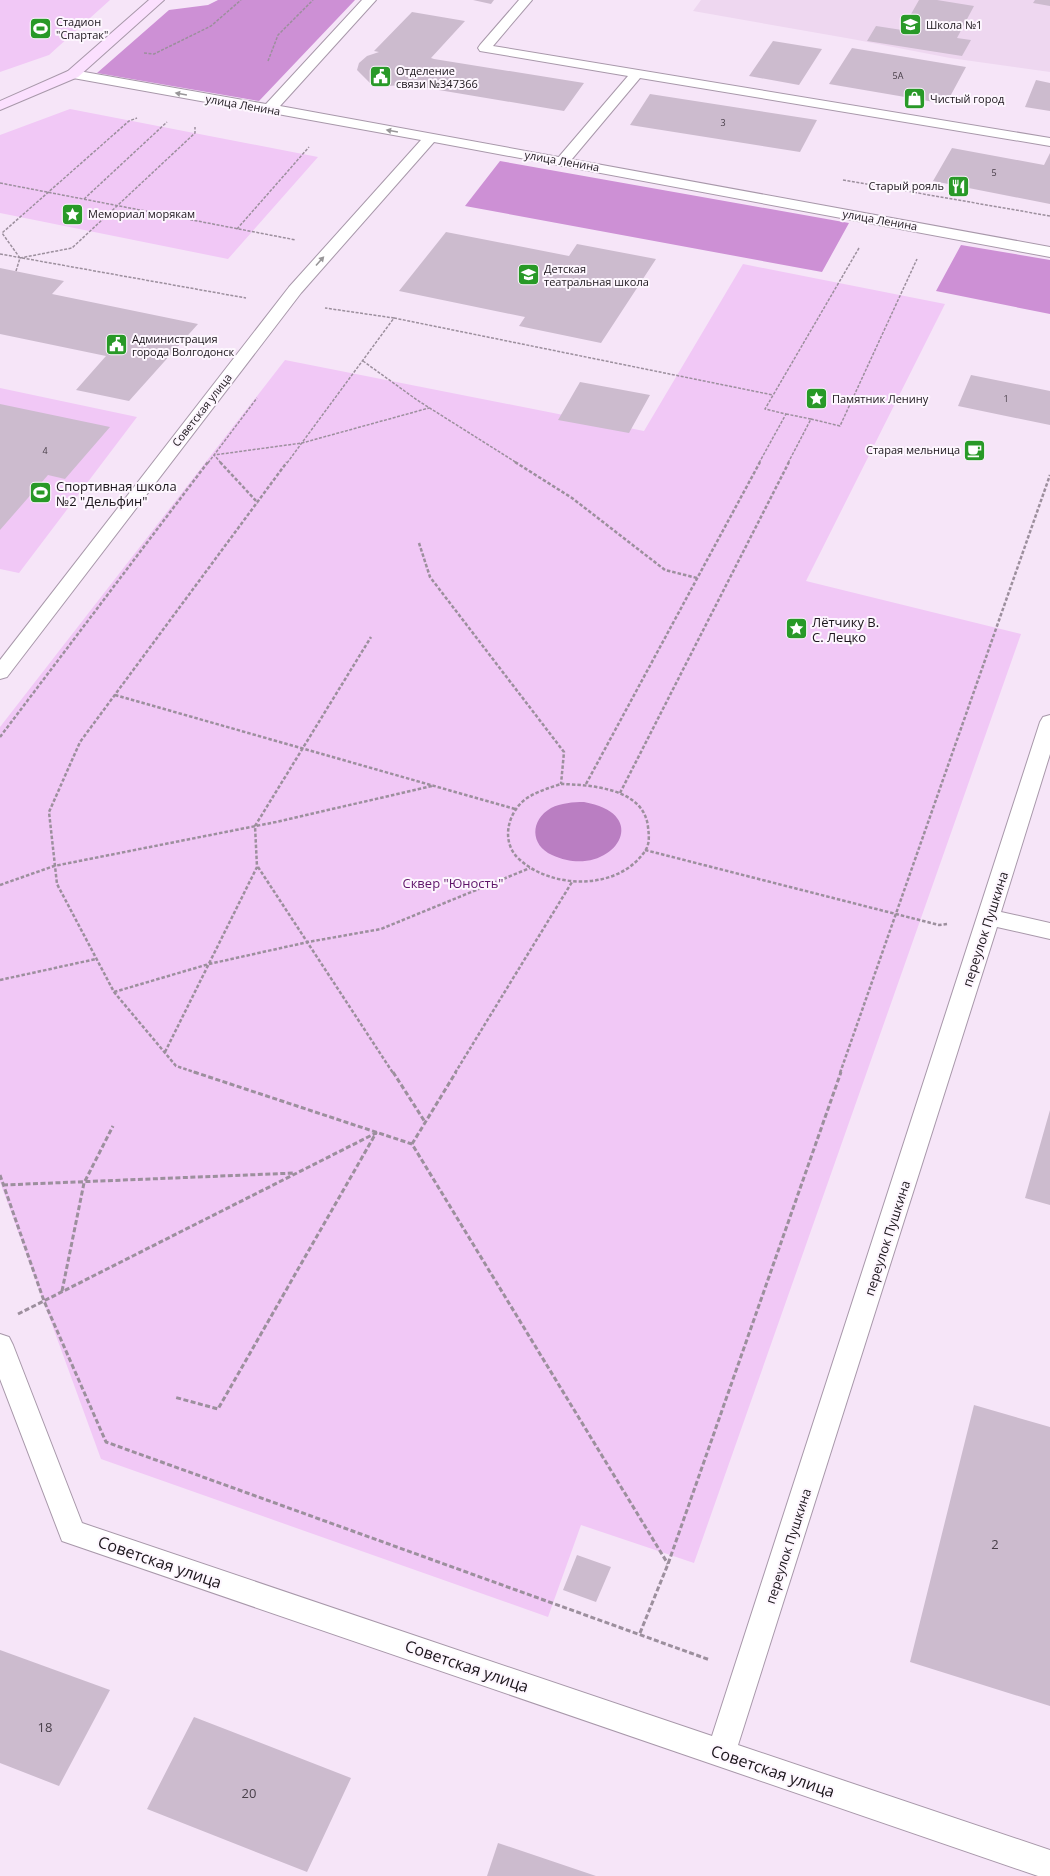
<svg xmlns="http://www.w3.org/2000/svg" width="1050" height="1876" font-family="'Open Sans',sans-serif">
<rect width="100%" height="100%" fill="#f6e5f8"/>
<path fill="#eed7f0" d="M 701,0 L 1050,0 L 1050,72 L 950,58 L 852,39 L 693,11 Z"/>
<path fill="#f1c8f6" d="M 0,0 L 110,0 L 49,55 L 0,72 Z
M 70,109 L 318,157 L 228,259 L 0,213 L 0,135 Z
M 743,264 L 945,304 L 806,581 L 1021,634 L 694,1563 L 581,1525 L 548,1617 L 101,1459 L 0,1182 L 0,727 L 285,360 L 644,431 Z
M 0,388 L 137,417 L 19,573 L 0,569 Z"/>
<path fill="#cd90d5" d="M 218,0 L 355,0 L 259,101 L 97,73 L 169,10 L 208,5 Z
M 500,161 L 849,223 L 822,272 L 465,206 Z
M 961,245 L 1050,260 L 1050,314 L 936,291 Z"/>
<path fill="#ba7ec2" d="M 584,802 C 658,815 609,882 552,855 C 530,845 530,820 551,808 C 561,803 573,802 584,802 Z"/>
<path fill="#ccbbce" d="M 473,0 L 494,0 L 491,4 Z
M 919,0 L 937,0 L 974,6 L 957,38 L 971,40 L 962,56 L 867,41 L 876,26 L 902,30 Z
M 1035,0 L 1050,0 L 1050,6 L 1033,3 Z
M 412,12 L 465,21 L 431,58 L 434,59 L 584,83 L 564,111 L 409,85 L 384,86 L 370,83 L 357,70 L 359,63 L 367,56 L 379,52 L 374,51 Z
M 773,41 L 822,49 L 799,85 L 749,76 Z
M 852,48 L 966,67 L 946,104 L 829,84 Z
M 1036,80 L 1050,83 L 1050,111 L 1025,107 Z
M 650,94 L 817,120 L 800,152 L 630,125 Z
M 952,148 L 1044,165 L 1050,153 L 1050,204 L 933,181 Z
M 446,232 L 569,256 L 577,244 L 656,259 L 601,343 L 519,326 L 525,317 L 399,291 Z
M 0,268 L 64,281 L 52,294 L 198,324 L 129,401 L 76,390 L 106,356 L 0,334 Z
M 971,375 L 1050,391 L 1050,425 L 958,406 Z
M 580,382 L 650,395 L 629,433 L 558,420 Z
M 0,404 L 110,427 L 65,479 L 48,475 L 0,530 Z
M 1050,1110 L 1050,1205 L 1025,1198 Z
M 974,1405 L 1050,1427 L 1050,1706 L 910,1662 Z
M 577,1555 L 611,1567 L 596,1602 L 563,1590 Z
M 0,1650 L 110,1690 L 59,1786 L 0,1763 Z
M 194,1717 L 351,1778 L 307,1872 L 147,1809 Z
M 498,1843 L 596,1876 L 487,1876 Z"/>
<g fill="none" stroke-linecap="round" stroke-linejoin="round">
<defs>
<path id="lane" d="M 519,0 L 532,0 L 493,46 L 1050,138 L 1050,146 L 640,78 L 567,165 L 557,165 L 555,162 L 557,159 L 628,76 L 480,51 L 478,48 L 480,45 Z"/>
<path id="street" d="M 362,0 L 376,0 L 280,106 L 1050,247 L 1050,257 L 434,142 L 301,293 L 7,677 L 0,679 L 0,660 L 289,287 L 421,140 L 272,113 L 268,114 L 262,112 L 73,78 L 68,77 L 66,74 L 68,71 L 73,70 L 266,104 Z
M 1050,715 L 1050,754 L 1001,912 L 1050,923 L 1050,939 L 997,927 L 738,1745 L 1050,1850 L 1050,1876 L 1038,1876 L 62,1541 L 0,1379 L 0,1334 L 9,1337 L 13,1345 L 82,1523 L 712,1736 L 1040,722 L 1043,717 Z"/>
<path id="secondary" d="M 149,0 L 164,0 L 78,77 L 0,110 L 0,101 L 68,71 Z"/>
</defs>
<use href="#lane" stroke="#a898aa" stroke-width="2"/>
<use href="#street" stroke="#a898aa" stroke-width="2"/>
<use href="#secondary" stroke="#a898aa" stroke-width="2"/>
<path stroke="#9c8f9d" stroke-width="1.5" stroke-dasharray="3 1.5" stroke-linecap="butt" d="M 144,53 L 154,54 L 211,26 L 241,0
M 268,61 L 278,35 L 313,0
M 843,180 L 1050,216
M 0,183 L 296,240
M 84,199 L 167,122
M 237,229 L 309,147
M 0,254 L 246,298
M 20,258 L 2,233 L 129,121 L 137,118
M 16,271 L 20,258 L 72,248 L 195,133 L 195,127
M 394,318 L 773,395
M 363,361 L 417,400 L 517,463
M 786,414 L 811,419
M 208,463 L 257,398
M 221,463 L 214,455 L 302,443 L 429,408
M 287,463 L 394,318 L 325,308
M 759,463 L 786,414 L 765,409 L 859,248
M 788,463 L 811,419 L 840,426 L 917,259"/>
<path stroke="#9c8f9d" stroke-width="2.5" stroke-dasharray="3.5 2" stroke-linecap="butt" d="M 220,462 L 258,503
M 515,462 L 572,498 L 665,570 L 697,578
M 419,543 L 430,577 L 564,752 L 561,784
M 115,695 L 515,809
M 0,737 L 208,462
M 561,784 C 591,785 644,788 648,827 C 649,835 650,844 645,851 C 619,890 554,890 520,860 C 500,843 507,812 527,798 C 538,791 549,788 561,784 Z
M 586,784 L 760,462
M 620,793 L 789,462
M 645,850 L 939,925 L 947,924
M 258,867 L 393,1073
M 0,885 L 54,866 L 276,822 L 432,786
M 0,980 L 96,959
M 114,992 L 209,964 L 308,942 L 381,929 L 530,868
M 165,1052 L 257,867 L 255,826 L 371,637
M 197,1073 L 176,1066 L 114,992 L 57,884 L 49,812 L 80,742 L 287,462
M 455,1073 L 572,882
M 840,1073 L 1050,475"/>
<path stroke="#9c8f9d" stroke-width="3" stroke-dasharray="5 2.5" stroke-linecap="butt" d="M 194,1072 L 412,1144 L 668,1564
M 393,1072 L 425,1122
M 412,1144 L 456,1072
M 0,1175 L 44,1301 L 106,1442 L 710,1660
M 3,1185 L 295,1173
M 62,1291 L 84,1183 L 113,1126
M 18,1314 L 376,1133 L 218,1409 L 174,1397
M 640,1633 L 668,1564 L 841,1072"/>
<use href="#lane" fill="#fff" fill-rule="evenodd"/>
<use href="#street" fill="#fff" fill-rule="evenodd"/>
<use href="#secondary" fill="#fbe0fe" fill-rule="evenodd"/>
</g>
<defs><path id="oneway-solid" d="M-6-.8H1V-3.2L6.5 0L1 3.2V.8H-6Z"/></defs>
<g fill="#989698">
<use href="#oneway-solid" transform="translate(181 94) rotate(-170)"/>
<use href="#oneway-solid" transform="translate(392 131) rotate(-170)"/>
<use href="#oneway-solid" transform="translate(320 261) rotate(-48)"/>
</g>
<defs>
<symbol id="school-square" viewBox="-11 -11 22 22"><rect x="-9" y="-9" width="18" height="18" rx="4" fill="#289927" stroke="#fdf6fe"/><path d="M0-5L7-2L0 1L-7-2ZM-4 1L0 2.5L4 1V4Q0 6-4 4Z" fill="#fff"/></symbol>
<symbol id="stadium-square" viewBox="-11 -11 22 22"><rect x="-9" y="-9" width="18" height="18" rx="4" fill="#289927" stroke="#fdf6fe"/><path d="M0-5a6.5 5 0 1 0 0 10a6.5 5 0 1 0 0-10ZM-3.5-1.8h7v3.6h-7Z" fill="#fff"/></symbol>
<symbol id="civic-square" viewBox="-11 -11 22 22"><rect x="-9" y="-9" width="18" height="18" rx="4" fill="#289927" stroke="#fdf6fe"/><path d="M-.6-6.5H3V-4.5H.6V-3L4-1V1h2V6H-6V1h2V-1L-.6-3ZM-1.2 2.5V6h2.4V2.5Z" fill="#fff"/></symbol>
<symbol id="shop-square" viewBox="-11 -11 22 22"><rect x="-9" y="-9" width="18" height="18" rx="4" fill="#289927" stroke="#fdf6fe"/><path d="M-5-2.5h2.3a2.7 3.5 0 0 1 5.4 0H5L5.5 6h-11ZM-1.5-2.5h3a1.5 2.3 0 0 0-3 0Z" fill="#fff"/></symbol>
<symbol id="restaurant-square" viewBox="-11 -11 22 22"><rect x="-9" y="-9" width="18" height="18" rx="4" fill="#289927" stroke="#fdf6fe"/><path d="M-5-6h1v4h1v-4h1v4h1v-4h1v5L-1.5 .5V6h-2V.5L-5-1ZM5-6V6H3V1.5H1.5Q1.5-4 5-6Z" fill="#fff"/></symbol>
<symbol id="sight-square" viewBox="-11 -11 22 22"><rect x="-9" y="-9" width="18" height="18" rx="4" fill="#289927" stroke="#fdf6fe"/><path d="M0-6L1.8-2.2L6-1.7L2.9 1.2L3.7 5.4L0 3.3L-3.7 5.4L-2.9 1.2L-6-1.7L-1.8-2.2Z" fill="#fff"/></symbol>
<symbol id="cafe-square" viewBox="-11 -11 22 22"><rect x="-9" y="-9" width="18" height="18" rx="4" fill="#289927" stroke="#fdf6fe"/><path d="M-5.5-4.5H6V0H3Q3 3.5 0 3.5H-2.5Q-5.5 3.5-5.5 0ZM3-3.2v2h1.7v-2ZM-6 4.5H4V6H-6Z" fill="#fff"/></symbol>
</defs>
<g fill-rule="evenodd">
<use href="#school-square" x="898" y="12" width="25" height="25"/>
<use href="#stadium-square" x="28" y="16" width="25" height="25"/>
<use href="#civic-square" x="368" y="64" width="25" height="25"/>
<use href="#shop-square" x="902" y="86" width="25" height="25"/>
<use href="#restaurant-square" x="946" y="174" width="25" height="25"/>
<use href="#sight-square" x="60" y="202" width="25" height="25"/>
<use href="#school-square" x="516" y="262" width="25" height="25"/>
<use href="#civic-square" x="104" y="332" width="25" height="25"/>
<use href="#sight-square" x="804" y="386" width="25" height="25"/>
<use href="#cafe-square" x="962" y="438" width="25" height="25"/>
<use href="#stadium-square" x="28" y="480" width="25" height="25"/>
<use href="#sight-square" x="784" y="616" width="25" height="25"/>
</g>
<g text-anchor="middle" stroke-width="4" stroke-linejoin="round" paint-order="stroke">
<g font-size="9" fill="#473e48">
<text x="898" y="79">5А</text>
<text x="723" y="126">3</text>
<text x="994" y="176">5</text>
<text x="1006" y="402">1</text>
<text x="45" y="454">4</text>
</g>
<g font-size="11" fill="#1b151b" stroke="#fdf6fe" text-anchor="start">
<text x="56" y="26">Стадион<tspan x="56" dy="13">"Спартак"</tspan></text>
<text x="926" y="29">Школа №1</text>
<text x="396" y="75">Отделение<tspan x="396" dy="13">связи №347366</tspan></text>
<text x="930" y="103">Чистый город</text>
<text x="944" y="190" text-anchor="end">Старый рояль</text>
<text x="88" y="218">Мемориал морякам</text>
<text x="544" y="273">Детская<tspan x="544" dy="13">театральная школа</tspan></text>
<text x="132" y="343">Администрация<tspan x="132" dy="13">города Волгодонск</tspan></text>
<text x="832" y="403">Памятник Ленину</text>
<text x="960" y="454" text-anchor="end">Старая мельница</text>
</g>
<g font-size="11" fill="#1b151b" stroke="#fdf6fe">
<text transform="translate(243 105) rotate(10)" y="4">улица Ленина</text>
<text transform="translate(562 161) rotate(10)" y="4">улица Ленина</text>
<text transform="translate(880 220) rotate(10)" y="4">улица Ленина</text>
<text transform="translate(202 410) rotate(-52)" y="4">Советская улица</text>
</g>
<g font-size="13" fill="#1b151b" stroke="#fdf6fe" text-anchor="start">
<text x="56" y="491">Спортивная школа<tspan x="56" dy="15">№2 "Дельфин"</tspan></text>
<text x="812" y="627">Лётчику В.<tspan x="812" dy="15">С. Лецко</tspan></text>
</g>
<g font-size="13" fill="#5f1569" stroke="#fdf6fe">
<text x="453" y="888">Сквер "Юность"</text>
</g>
<g font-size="13" fill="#1b151b" stroke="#fdf6fe">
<text transform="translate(985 929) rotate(-72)" y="5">переулок Пушкина</text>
<text transform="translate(887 1238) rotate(-72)" y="5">переулок Пушкина</text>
<text transform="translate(788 1546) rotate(-72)" y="5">переулок Пушкина</text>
</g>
<g font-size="13" fill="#473e48">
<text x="995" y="1549">2</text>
<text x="45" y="1732">18</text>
<text x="249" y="1798">20</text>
</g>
<g font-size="16" fill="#1b151b" stroke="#fdf6fe">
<text transform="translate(160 1562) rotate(19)" y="6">Советская улица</text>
<text transform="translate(467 1666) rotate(19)" y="6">Советская улица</text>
<text transform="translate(773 1771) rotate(19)" y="6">Советская улица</text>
</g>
</g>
</svg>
